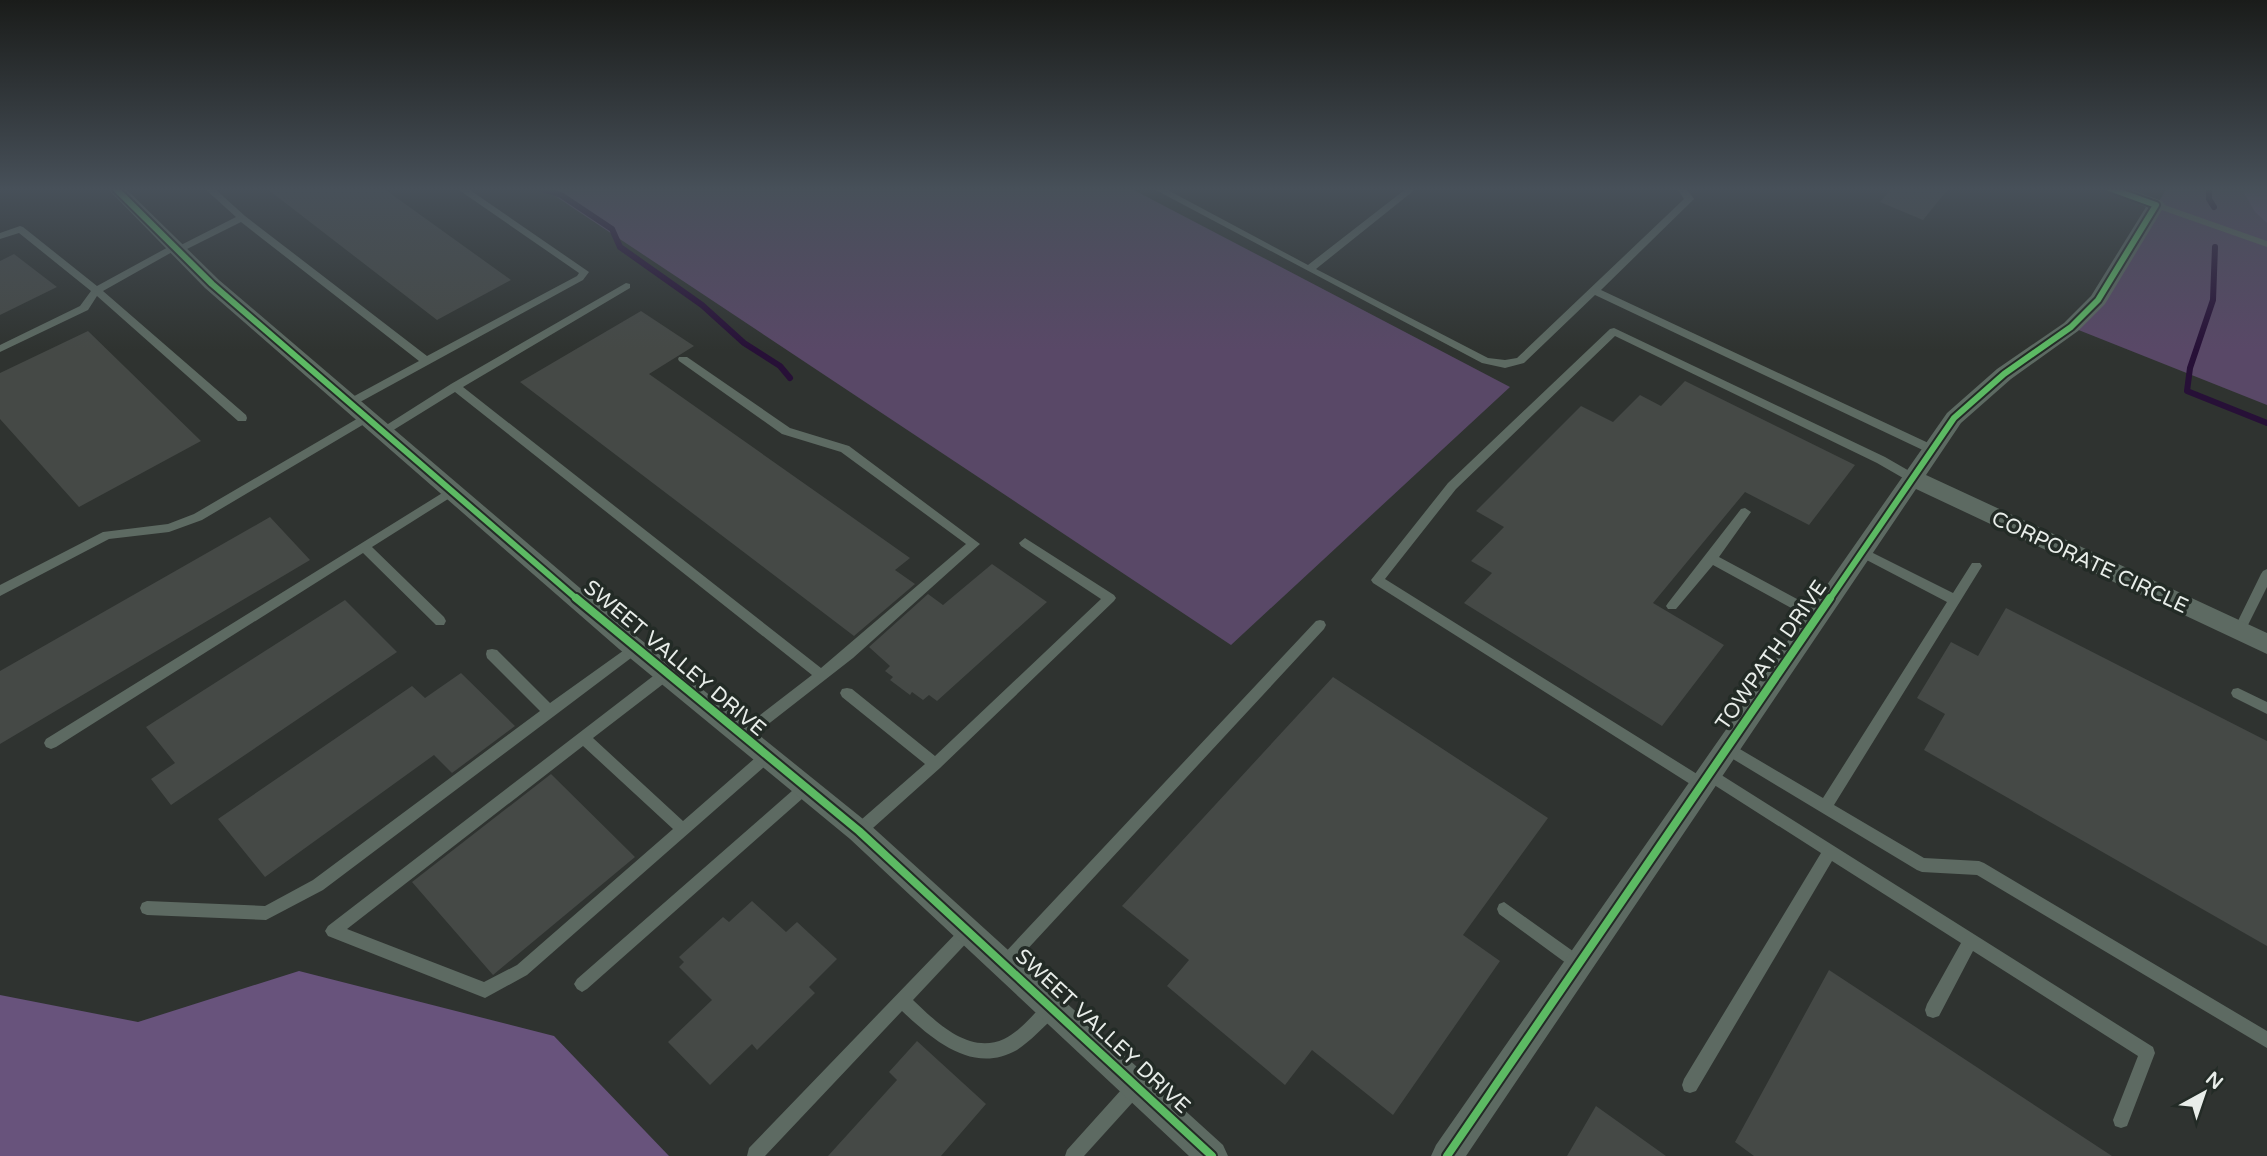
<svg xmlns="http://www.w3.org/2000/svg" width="2267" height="1156" font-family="'Varela Round',sans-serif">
<rect width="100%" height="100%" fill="#2f3330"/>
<path fill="#594867" d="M 543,188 L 1130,188 L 1510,387 L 1231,645 Z
M 2167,188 L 2267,188 L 2267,405 L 2071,327 L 2099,300 Z"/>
<path fill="#68537c" d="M 2241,188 L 2267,188 L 2267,223 L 2255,212 Z
M 299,971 L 554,1036 L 669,1156 L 0,1156 L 0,995 L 138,1022 Z"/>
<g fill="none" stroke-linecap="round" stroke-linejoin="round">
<path stroke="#271037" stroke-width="6" d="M 539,188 L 561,195 L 612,229 L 620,247 L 702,305 L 744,343 L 780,366 L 790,378
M 2209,188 L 2209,199 L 2214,207
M 2215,247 L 2213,300 L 2190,368 L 2187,391 L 2267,423"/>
</g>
<path fill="#454946" d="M 266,188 L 383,188 L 511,280 L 437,320 Z
M 1892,188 L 1949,188 L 1923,220 L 1880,202 Z
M 14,254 L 57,287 L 0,315 L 0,261 Z
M 641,311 L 694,346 L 649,374 L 910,558 L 895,570 L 915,584 L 854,636 L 520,382 Z
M 88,331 L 201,441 L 79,507 L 0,419 L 0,373 Z
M 1685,381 L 1855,465 L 1809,525 L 1745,492 L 1653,603 L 1724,645 L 1662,726 L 1464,603 L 1492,573 L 1471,561 L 1504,527 L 1476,511 L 1581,406 L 1613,422 L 1640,395 L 1661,406 Z
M 270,517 L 310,560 L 0,744 L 0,671 Z
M 992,564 L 1047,602 L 937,701 L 929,695 L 923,700 L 912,692 L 910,695 L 890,680 L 893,677 L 885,671 L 890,666 L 869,647 L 928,594 L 943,605 Z
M 345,600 L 397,652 L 171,805 L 151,779 L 175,763 L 146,727 Z
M 2006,608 L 2267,741 L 2267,946 L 1924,750 L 1945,714 L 1917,698 L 1951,642 L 1978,656 Z
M 461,673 L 515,726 L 452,773 L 434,755 L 265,877 L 218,819 L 412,686 L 425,698 Z
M 1333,677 L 1548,818 L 1463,935 L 1500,961 L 1393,1115 L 1312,1050 L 1285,1085 L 1167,986 L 1189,960 L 1122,906 Z
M 551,774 L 635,857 L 493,975 L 412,882 Z
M 752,901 L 786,932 L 797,922 L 837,959 L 809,987 L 815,993 L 757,1050 L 752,1044 L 710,1085 L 668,1042 L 712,1000 L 679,967 L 684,962 L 679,957 L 723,917 L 729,922 Z
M 1829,970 L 2112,1156 L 1754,1156 L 1735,1142 Z
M 917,1041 L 986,1104 L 941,1156 L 828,1156 L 897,1080 L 889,1072 Z
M 1596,1106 L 1666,1156 L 1567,1156 Z"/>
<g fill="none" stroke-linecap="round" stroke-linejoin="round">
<path fill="#5d6a62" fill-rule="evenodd" d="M 204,188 L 214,188 L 245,216 L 427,356 L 577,276 L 579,273 L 456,188 L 467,188 L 589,272 L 583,280 L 351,407 L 346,403 L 347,400 L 419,361 L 241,222 L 181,252 L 174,251 L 103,291 L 246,415 L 247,418 L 246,421 L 238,421 L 97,296 L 88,310 L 0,352 L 0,345 L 80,306 L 91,291 L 19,233 L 0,239 L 0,233 L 20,226 L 23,227 L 97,286 L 172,245 L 179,246 L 236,217 Z
M 1152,188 L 1164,188 L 1308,265 L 1407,188 L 1417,188 L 1316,269 L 1488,358 L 1505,360 L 1517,358 L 1684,199 L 1677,188 L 1686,188 L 1694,199 L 1692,201 L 1601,290 L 1937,447 L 1939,450 L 1933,454 L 1929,453 L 1595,295 L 1524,363 L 1505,368 L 1482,363 Z
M 2156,202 L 2267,241 L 2267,247 L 2153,207 L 2151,205 Z
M 626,283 L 630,284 L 630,288 L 463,387 L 821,668 L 966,544 L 841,452 L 782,434 L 679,361 L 678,359 L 679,357 L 687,357 L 790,428 L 849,446 L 980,544 L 853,658 L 748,740 L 743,742 L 738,740 L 736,736 L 738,732 L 812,675 L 455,392 L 387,434 L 379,434 L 377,431 L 451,384 Z
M 1614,328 L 1885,457 L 1918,476 L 1920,479 L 1918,482 L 1910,482 L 1877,463 L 1615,336 L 1456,489 L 1385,579 L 1705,779 L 1703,775 L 1705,771 L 1710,769 L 1715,771 L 2153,1047 L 2155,1053 L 2127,1126 L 2121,1128 L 2115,1126 L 2113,1120 L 2138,1056 L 1973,951 L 1939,1016 L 1933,1018 L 1927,1016 L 1925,1010 L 1927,1004 L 1961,943 L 1832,861 L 1696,1091 L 1690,1093 L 1684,1091 L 1682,1085 L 1684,1079 L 1821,853 L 1708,781 L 1710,785 L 1708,789 L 1703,791 L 1698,789 L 1373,583 L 1371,580 L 1448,483 L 1610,329 Z
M 367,413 L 372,417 L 371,420 L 202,520 L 169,532 L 109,539 L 0,596 L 0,585 L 103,532 L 168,524 L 194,514 Z
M 452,487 L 458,491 L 456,494 L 372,547 L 444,617 L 446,621 L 444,625 L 436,625 L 363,553 L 56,747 L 51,749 L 46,747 L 44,743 L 46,739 Z
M 1745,508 L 1751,512 L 1719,557 L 1823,613 L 1825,617 L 1823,621 L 1815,621 L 1713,565 L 1676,609 L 1668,609 L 1666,606 L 1668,603 L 1741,509 Z
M 1025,538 L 1114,595 L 1116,598 L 1114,601 L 940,768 L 864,836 L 859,837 L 854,836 L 852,831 L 854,826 L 925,764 L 842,697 L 840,693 L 842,689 L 847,688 L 852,689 L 935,756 L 1101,599 L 1021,546 L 1019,543 Z
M 1863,548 L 1953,593 L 1972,563 L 1980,563 L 1982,566 L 1834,805 L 1924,858 L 1979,861 L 1984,863 L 2267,1031 L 2267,1048 L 1977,875 L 1922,872 L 1917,870 L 1723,753 L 1721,749 L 1723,745 L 1728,743 L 1733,745 L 1823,798 L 1947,602 L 1859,556 L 1857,553 L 1859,550 Z
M 2267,569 L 2267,587 L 2243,635 L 2235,635 L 2233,631 L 2261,574 L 2263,571 Z
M 1320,620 L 1324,621 L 1326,625 L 1324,629 L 1009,969 L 1004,971 L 999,969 L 996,964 L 999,959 L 1316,621 Z
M 634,643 L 639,644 L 640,648 L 639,652 L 323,890 L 266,920 L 147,915 L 142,913 L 140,908 L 142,903 L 147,901 L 265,906 L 313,880 L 540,711 L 487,658 L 486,654 L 487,650 L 492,649 L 497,650 L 550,703 Z
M 666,669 L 671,670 L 673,674 L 671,678 L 593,738 L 683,821 L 762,752 L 767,750 L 772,752 L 774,756 L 772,760 L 527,975 L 485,998 L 328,936 L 325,931 L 328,926 L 661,670 ZM 583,746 L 673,829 L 517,965 L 484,982 L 347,929 Z
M 2238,688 L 2267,702 L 2267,714 L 2233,697 L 2231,693 L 2233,689 Z
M 806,781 L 811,783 L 813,787 L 811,791 L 587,989 L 582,992 L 577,989 L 574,984 L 577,979 L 801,783 Z
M 1504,902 L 1584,959 L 1587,964 L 1584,969 L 1579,971 L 1574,969 L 1499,914 L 1497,909 L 1499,904 Z
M 968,924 L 973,926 L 976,931 L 973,936 L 913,1000 C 936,1022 969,1055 1004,1039 C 1021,1031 1033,1014 1046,1002 L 1052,1000 L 1058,1002 L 1060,1008 L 1058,1014 C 1044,1026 1032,1040 1017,1050 C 973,1075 933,1040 902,1011 L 765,1156 L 747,1156 L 749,1148 L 963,926 Z
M 1136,1078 L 1142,1080 L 1144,1086 L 1142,1092 L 1084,1156 L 1065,1156 L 1067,1150 L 1130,1080 Z"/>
<path fill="#5d6a62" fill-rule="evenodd" d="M 107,188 L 125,188 L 219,280 L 635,635 L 868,823 L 1223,1145 L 1228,1156 L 1189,1156 L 850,839 L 619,649 L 205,288 Z
M 2101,188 L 2126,188 L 2162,201 L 2165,205 L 2105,304 L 2078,331 L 2011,379 L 1961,423 L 1926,475 L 2267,633 L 2267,654 L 1916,489 L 1466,1156 L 1431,1156 L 1436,1145 L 1947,413 L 1997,369 L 2064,323 L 2091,296 L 2146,207 Z"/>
<defs>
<path id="cycleway-far1" d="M 115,188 L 212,284 L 578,600
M 1829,600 L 1954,418 L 2004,374 L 2071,327 L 2098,300 L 2156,205 L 2109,188"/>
<path id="cycleway" d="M 576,598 L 859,831 L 1212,1156
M 1447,1156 L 1830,598"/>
</defs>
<use href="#cycleway-far1" stroke="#232b26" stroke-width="10"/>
<use href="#cycleway" stroke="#232b26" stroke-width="12"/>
<use href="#cycleway-far1" stroke="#5cba63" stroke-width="6"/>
<use href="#cycleway" stroke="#5cba63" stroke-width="8"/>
</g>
<linearGradient id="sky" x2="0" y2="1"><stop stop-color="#1a1c1a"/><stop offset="0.54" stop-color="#475059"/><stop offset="1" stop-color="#475059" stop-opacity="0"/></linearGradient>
<rect width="2267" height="350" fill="url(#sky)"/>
<g text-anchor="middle" stroke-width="7" stroke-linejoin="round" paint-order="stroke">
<g font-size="21" fill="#e8ede9" stroke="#232b26">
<text transform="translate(2090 562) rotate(25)" y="7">CORPORATE CIRCLE</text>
<text transform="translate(1771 655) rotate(-55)" y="7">TOWPATH DRIVE</text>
<text transform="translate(675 658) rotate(40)" y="7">SWEET VALLEY DRIVE</text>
<text transform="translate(1103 1031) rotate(43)" y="7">SWEET VALLEY DRIVE</text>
</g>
</g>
<g transform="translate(2204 1093) rotate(40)" stroke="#232b26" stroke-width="5" paint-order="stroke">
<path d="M0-5L12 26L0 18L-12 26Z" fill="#e8ede9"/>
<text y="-10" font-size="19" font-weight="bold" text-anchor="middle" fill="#e8ede9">N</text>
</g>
</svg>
